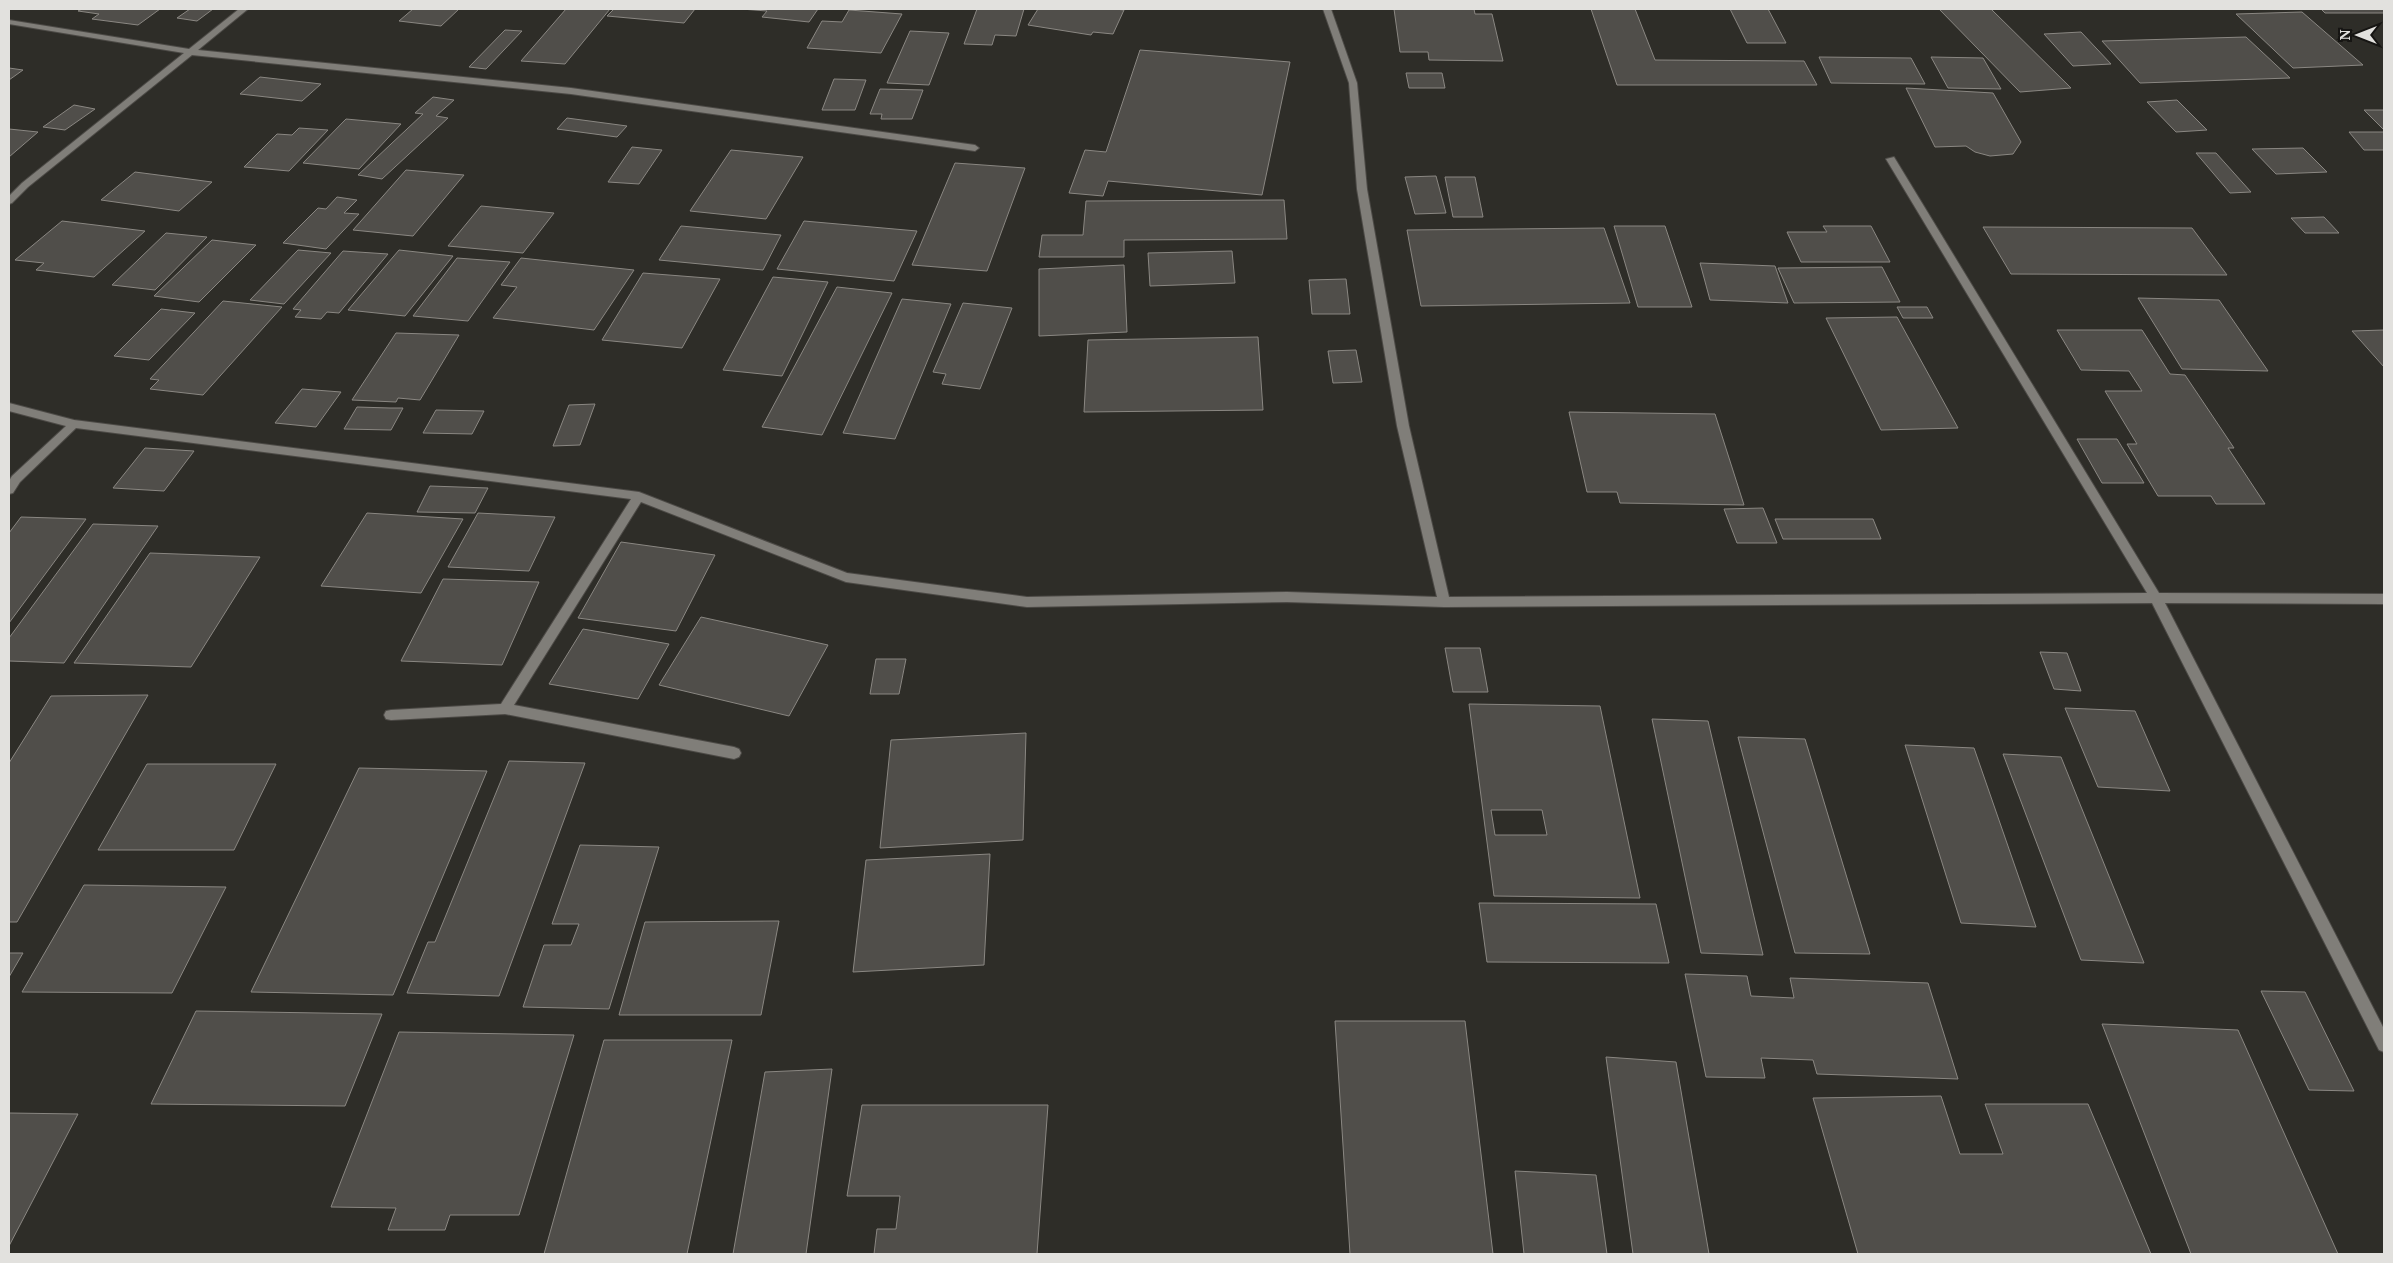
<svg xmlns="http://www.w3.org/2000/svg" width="2393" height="1263" font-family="'Noto Serif',serif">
<rect width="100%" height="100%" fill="#2e2d28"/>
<path fill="#504e4a" stroke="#8a8782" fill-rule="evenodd" d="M 82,9 L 160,9 L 138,25 L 92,19 L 99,14 L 78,11 Z
M 190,9 L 213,9 L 197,21 L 177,18 Z
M 413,9 L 459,9 L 441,26 L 399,21 Z
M 566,9 L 610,9 L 565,64 L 521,61 Z
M 614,9 L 695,9 L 684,23 L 607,16 Z
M 741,9 L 818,9 L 809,22 L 762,17 L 767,11 Z
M 977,9 L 1024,9 L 1016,36 L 995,35 L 992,45 L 964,44 Z
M 1038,9 L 1115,9 L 1124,10 L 1113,34 L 1093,32 L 1091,35 L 1028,25 Z
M 1394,9 L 1474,9 L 1475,14 L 1492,14 L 1503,61 L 1429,60 L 1428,52 L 1400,52 Z
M 1591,9 L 1635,9 L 1655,60 L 1804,61 L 1817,85 L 1617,85 Z
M 1730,9 L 1768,9 L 1786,43 L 1747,43 Z
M 1939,9 L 1991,9 L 2071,88 L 2020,92 Z
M 2321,9 L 2384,9 L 2384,13 L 2325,13 Z
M 849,10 L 902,14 L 881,53 L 807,48 L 822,21 L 842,22 Z
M 2302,12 L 2363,65 L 2293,68 L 2236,14 Z
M 505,30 L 522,31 L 486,69 L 469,67 Z
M 910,31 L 949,33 L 929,85 L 887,83 Z
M 2081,32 L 2111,64 L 2073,66 L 2044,34 Z
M 2246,37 L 2290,78 L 2140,83 L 2102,41 Z
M 1140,50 L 1290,62 L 1262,195 L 1108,181 L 1103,196 L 1069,193 L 1085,150 L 1106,152 Z
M 1819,57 L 1911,58 L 1925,84 L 1831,83 Z
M 1931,57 L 1983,58 L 2001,89 L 1948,88 Z
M 9,68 L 23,70 L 9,80 Z
M 1406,73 L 1442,73 L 1445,88 L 1409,88 Z
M 260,77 L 321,84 L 302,101 L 240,94 Z
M 834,79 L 866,80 L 855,110 L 822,110 Z
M 1906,88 L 1993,93 L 2021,142 L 2013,154 L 1990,156 L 1975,152 L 1966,146 L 1935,147 Z
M 880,89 L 923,90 L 912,119 L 881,119 L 882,114 L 870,114 Z
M 433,97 L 454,100 L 436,116 L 448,118 L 382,179 L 358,175 L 423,114 L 415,113 Z
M 2177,100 L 2207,130 L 2176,132 L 2147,102 Z
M 74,105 L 95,109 L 65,130 L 43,127 Z
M 2364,110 L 2384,110 L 2384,129 L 2383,129 Z
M 567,118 L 627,126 L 617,137 L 557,129 Z
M 346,119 L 401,124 L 359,169 L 303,163 Z
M 299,128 L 328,130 L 289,171 L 244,167 L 277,134 L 292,135 Z
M 9,129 L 38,132 L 9,157 Z
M 2349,132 L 2384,132 L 2384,150 L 2364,150 Z
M 632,147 L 662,150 L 639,184 L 608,182 Z
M 2303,148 L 2327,172 L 2276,174 L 2252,149 Z
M 731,150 L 803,157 L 766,219 L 690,211 Z
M 2196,153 L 2216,153 L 2251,192 L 2230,193 Z
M 955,163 L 1025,168 L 987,271 L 912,265 Z
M 406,170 L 464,175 L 413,236 L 353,230 Z
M 135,172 L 212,182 L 179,211 L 101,200 Z
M 1436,176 L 1446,213 L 1415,214 L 1405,177 Z
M 1445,177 L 1475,177 L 1483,217 L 1453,217 Z
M 337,197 L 357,200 L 344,213 L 359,214 L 326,249 L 283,243 L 318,208 L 326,209 Z
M 1284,200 L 1287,239 L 1124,240 L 1124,257 L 1039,257 L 1042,235 L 1083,235 L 1086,201 Z
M 481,206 L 554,213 L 523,253 L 448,246 Z
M 2324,217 L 2339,233 L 2305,233 L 2291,218 Z
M 62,221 L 145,231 L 94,277 L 36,270 L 44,263 L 15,260 Z
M 804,221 L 917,231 L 894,281 L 777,269 Z
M 681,226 L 781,235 L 763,270 L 659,260 Z
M 1614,226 L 1665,226 L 1692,307 L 1638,307 Z
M 1823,226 L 1871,226 L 1890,262 L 1801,262 L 1787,232 L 1827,232 Z
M 1983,227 L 2192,228 L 2227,275 L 2011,274 Z
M 1604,228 L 1630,303 L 1421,306 L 1407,230 Z
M 166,233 L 207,237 L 155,290 L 112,285 Z
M 212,240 L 256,245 L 199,302 L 154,296 Z
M 298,250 L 331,253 L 284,304 L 250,300 Z
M 399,250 L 453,256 L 405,316 L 348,310 Z
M 343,251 L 388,254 L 339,313 L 327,312 L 321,319 L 295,317 L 301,310 L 293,309 Z
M 1232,251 L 1235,283 L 1150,286 L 1148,253 Z
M 457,258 L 510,262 L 468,321 L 413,316 Z
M 521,258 L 634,270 L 594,330 L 493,318 L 517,287 L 501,285 Z
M 1700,263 L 1775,266 L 1788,303 L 1710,300 Z
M 1124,265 L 1127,332 L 1039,336 L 1039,269 Z
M 1882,267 L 1900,302 L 1794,303 L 1778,268 Z
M 643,273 L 720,279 L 682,348 L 602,340 Z
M 773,277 L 828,282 L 782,376 L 723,370 Z
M 1346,279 L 1350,314 L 1312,314 L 1309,280 Z
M 837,287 L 892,293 L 822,435 L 762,427 Z
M 2138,298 L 2219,300 L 2268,371 L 2182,369 Z
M 902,299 L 951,304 L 895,439 L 843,433 Z
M 223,301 L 282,307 L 203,395 L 150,389 L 159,380 L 150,379 Z
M 963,303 L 1012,308 L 980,389 L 942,384 L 946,374 L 933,372 Z
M 1897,307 L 1927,307 L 1933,318 L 1903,318 Z
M 161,309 L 195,313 L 149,360 L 114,356 Z
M 1897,317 L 1958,428 L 1881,430 L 1826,318 Z
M 2057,330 L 2142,330 L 2170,374 L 2185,375 L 2234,448 L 2228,448 L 2265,504 L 2216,504 L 2211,496 L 2158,496 L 2127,444 L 2137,444 L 2105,391 L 2142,391 L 2129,371 L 2081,370 Z
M 2384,330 L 2384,367 L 2352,331 Z
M 396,333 L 459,335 L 420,400 L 398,398 L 396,402 L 352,400 Z
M 1258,337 L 1263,410 L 1084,412 L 1088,340 Z
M 1356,350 L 1362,382 L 1333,383 L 1328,351 Z
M 302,389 L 341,392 L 316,427 L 275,423 Z
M 595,404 L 580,445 L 553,446 L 569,405 Z
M 357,407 L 390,408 L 403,408 L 391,430 L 344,429 Z
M 436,410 L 484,411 L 472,434 L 423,433 Z
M 1569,412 L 1715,414 L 1744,505 L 1620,503 L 1617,492 L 1587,492 Z
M 2077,439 L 2117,439 L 2144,483 L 2102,483 Z
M 145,448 L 194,451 L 164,491 L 113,488 Z
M 430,486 L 488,488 L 475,513 L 417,512 Z
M 1763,508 L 1777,543 L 1737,543 L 1724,509 Z
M 367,513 L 463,519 L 421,593 L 321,586 Z
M 478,513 L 555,517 L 529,571 L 448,567 Z
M 21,517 L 86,519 L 9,623 L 9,533 Z
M 1775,519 L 1873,519 L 1881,539 L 1783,539 Z
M 93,524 L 158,526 L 64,663 L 9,661 L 9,638 Z
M 621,542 L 715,555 L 676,631 L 578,618 Z
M 150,553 L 260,557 L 191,667 L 74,663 Z
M 443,579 L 539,582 L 502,665 L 401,661 Z
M 701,617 L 828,645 L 789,716 L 659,685 Z
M 583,629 L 669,644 L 638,699 L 549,684 Z
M 1445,648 L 1480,648 L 1488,692 L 1453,692 Z
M 2040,652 L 2067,653 L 2081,691 L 2054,689 Z
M 876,659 L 906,659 L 899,694 L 870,694 Z
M 148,695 L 17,922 L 9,922 L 9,763 L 51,696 Z
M 1469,704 L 1600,706 L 1640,898 L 1494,896 ZM 1491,810 L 1542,810 L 1547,835 L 1495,835 Z
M 2065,708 L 2135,711 L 2170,791 L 2098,787 Z
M 1652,719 L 1708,721 L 1763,955 L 1701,953 Z
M 1026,733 L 1023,840 L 880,848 L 891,740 Z
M 1738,737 L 1805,739 L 1870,954 L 1795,953 Z
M 1905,745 L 1974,748 L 2036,927 L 1961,923 Z
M 2003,754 L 2061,757 L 2144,963 L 2081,960 Z
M 509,761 L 585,763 L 499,996 L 407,993 L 428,942 L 435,942 Z
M 147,764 L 276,764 L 234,850 L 98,850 Z
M 359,768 L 487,771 L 393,995 L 251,992 Z
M 580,845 L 659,847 L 609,1009 L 523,1007 L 544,945 L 571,945 L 579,924 L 552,924 Z
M 990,854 L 984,965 L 853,972 L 866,860 Z
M 84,885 L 226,887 L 172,993 L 22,992 Z
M 1479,903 L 1656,904 L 1669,963 L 1487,962 Z
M 779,921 L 761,1015 L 619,1015 L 645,922 Z
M 9,953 L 23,953 L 9,977 Z
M 1685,974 L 1747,976 L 1751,996 L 1794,998 L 1790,978 L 1928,983 L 1958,1079 L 1817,1074 L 1813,1060 L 1761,1058 L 1765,1078 L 1706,1077 Z
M 2261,991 L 2305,992 L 2354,1091 L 2309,1090 Z
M 196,1011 L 382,1014 L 345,1106 L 151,1104 Z
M 1335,1021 L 1465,1021 L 1493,1254 L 1350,1254 Z
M 2102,1024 L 2238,1030 L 2338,1254 L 2191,1254 Z
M 399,1032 L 574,1035 L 519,1215 L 450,1215 L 445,1230 L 388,1230 L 396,1208 L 331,1207 Z
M 604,1040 L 732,1040 L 687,1254 L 544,1254 Z
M 1606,1057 L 1676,1062 L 1709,1254 L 1633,1254 Z
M 832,1069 L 806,1254 L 733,1254 L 765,1072 Z
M 1941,1096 L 1960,1154 L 2003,1154 L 1985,1104 L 2088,1104 L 2151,1254 L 1858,1254 L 1813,1098 Z
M 862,1105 L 1048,1105 L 1037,1254 L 874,1254 L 877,1229 L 896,1229 L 900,1196 L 847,1196 Z
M 9,1113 L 78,1114 L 9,1246 Z
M 1515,1171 L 1596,1175 L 1607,1254 L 1524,1254 Z"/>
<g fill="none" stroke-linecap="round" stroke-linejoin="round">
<defs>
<path id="street" d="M 239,9 L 248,9 L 198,50 L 571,88 L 975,145 L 979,148 L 975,151 L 571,94 L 192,55 L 28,187 L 12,203 L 9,204 L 9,196 L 22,183 L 184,53 L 9,24 L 9,20 L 189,49 Z
M 1323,9 L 1331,9 L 1357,83 L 1367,189 L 1409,426 L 1449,597 L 2147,593 L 1886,159 L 1894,157 L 2159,593 L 2384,594 L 2384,604 L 2165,603 L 2384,1029 L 2384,1052 L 2379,1050 L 2152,603 L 1444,607 L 1287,602 L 1027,607 L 846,582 L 641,502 L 514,705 L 734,747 L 739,749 L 741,753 L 739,757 L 734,759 L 505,714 L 391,720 L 386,719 L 384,715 L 386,711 L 391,710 L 501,704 L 631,499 L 76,428 L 20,482 L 13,493 L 9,494 L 9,481 L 12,476 L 66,426 L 9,411 L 9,403 L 74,420 L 639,492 L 847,573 L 1027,597 L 1287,592 L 1437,597 L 1397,426 L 1357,189 L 1349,83 Z"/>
</defs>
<use href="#street" stroke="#4c4a46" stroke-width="2"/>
<use href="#street" fill="#807e79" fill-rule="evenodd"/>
</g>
<rect width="2393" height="1263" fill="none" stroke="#e2e1de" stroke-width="20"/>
<g transform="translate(2358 35) rotate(270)" stroke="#161513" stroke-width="4" paint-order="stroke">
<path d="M0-4L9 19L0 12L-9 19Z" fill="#e2e1de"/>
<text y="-8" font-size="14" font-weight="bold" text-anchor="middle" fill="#e2e1de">N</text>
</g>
</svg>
